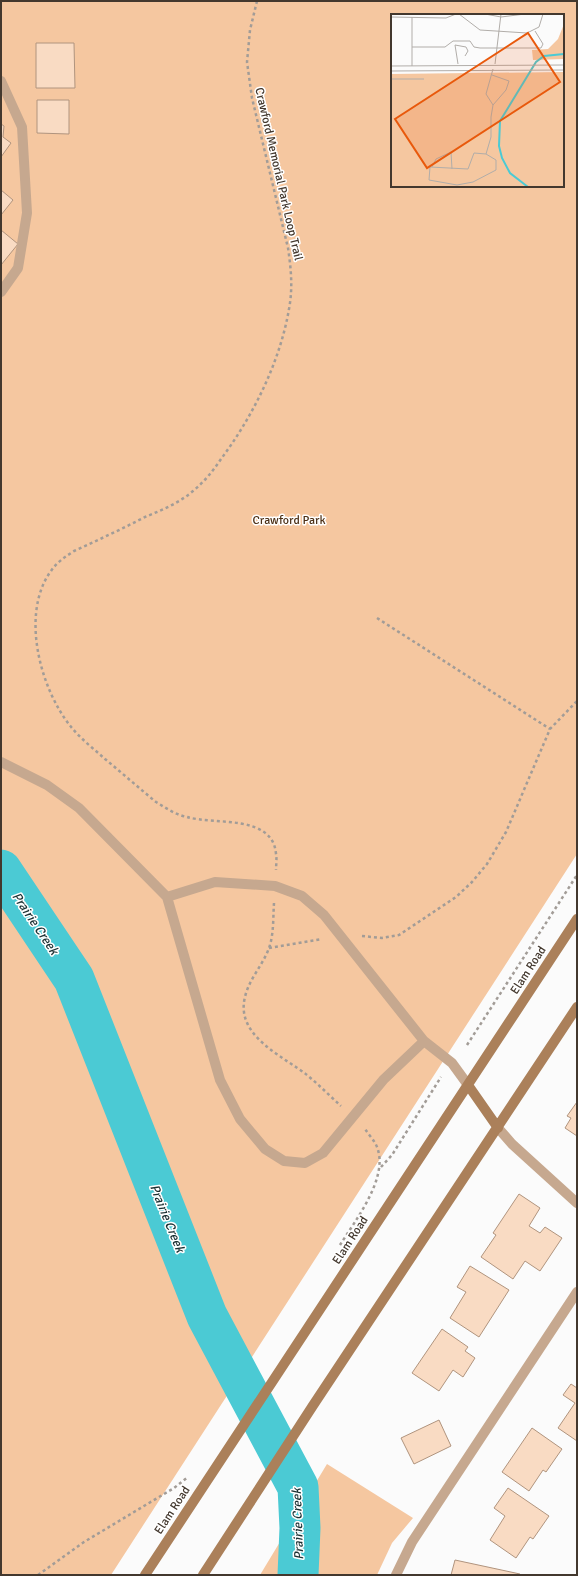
<svg xmlns="http://www.w3.org/2000/svg" width="578" height="1576" font-family="Signika,sans-serif">
<rect width="100%" height="100%" fill="#fbfbfb"/>
<path fill="#f5c7a0" fill-rule="evenodd" d="M 1,1 L 577,1 L 577,854 L 111,1575 L 1,1575 ZM 392,15 L 563,15 L 563,186 L 392,186 Z
M 327,1464 L 413,1518 L 392,1543 L 377,1575 L 260,1575 Z"/>
<g fill="none" stroke-linecap="round" stroke-linejoin="round">
<path stroke="#4bcad4" stroke-width="41" d="M 1,870 L 74,979 L 207,1316 L 298,1487 L 300,1528 L 298,1575"/>
</g>
<path fill="#f9dbc3" stroke="#b0947e" d="M 36,43 L 74,43 L 75,88 L 36,88 Z
M 37,100 L 69,100 L 69,134 L 37,133 Z
M 1,124 L 4,126 L 3,137 L 11,143 L 1,157 Z
M 1,190 L 13,200 L 1,215 Z
M 1,230 L 18,244 L 1,265 Z
M 577,1102 L 577,1136 L 565,1128 L 571,1118 L 567,1116 Z
M 519,1194 L 540,1208 L 529,1226 L 540,1233 L 545,1227 L 562,1238 L 540,1271 L 525,1261 L 513,1279 L 481,1257 L 496,1235 L 493,1233 Z
M 470,1266 L 509,1290 L 479,1337 L 450,1318 L 466,1292 L 457,1287 Z
M 442,1329 L 468,1347 L 465,1351 L 475,1358 L 463,1377 L 453,1370 L 439,1391 L 412,1373 Z
M 571,1384 L 577,1388 L 577,1441 L 558,1428 L 575,1403 L 563,1395 Z
M 439,1420 L 451,1446 L 414,1464 L 401,1438 Z
M 532,1428 L 562,1449 L 546,1472 L 543,1470 L 529,1491 L 502,1472 Z
M 508,1488 L 549,1516 L 533,1539 L 530,1537 L 516,1558 L 490,1540 L 505,1516 L 494,1508 Z
M 455,1560 L 520,1574 L 520,1575 L 451,1575 Z"/>
<g fill="none" stroke-linecap="round" stroke-linejoin="round">
<path stroke="#a29c97" stroke-width="2.5" stroke-dasharray="3 3" stroke-linecap="butt" d="M 257,1 L 250,30 L 247,62 L 252,98 L 288,248 C 291,268 293,288 289,309 C 280,362 253,416 221,459 C 213,471 204,482 193,491 C 179,503 162,510 145,517 C 122,529 98,540 74,551 C 65,557 57,562 51,571 C 20,613 40,690 72,728 C 81,739 94,749 105,759 C 122,773 139,788 156,802 C 166,808 176,815 187,817 C 214,825 273,814 276,854 C 277,859 276,865 276,870
M 377,618 L 550,729
M 274,903 C 273,917 274,934 269,948 C 263,965 249,979 245,997 C 235,1036 283,1056 307,1075 C 319,1085 330,1096 341,1106
M 362,936 L 382,938 L 399,935 L 456,897 L 472,882 L 487,864 L 506,832 L 550,729 L 577,701
M 269,948 L 322,939
M 467,1045 L 577,875
M 381,1167 L 392,1155 L 441,1077
M 340,1245 C 355,1221 387,1180 378,1150 C 376,1142 369,1135 365,1129
M 38,1575 L 84,1542 L 174,1488 L 188,1477"/>
<path stroke="#c6a88f" stroke-width="10" d="M 1,81 L 22,127 L 27,213 L 18,268 L 1,292
M 1,762 L 47,785 L 79,808 L 167,897 L 220,1080 L 240,1119 L 265,1149 L 284,1161 L 305,1163 L 323,1153 L 384,1079 L 424,1041
M 167,897 L 215,882 L 275,886 L 302,896 L 324,915 L 424,1041 L 452,1063 L 468,1085
M 396,1575 L 412,1542 L 577,1292"/>
<path stroke="#c6a88f" stroke-width="10" d="M 498,1128 L 512,1144 L 577,1203"/>
<path stroke="#ab805a" stroke-width="10" d="M 468,1085 L 498,1128
M 145,1575 L 577,919
M 203,1575 L 312,1407 L 577,1007"/>
</g>
<g text-anchor="middle" stroke-width="3" stroke-linejoin="round" paint-order="stroke">
<g font-size="12" fill="#43382e" stroke="#fff">
<text transform="translate(279 174) rotate(77)" y="4">Crawford Memorial Park Loop Trail</text>
<text transform="translate(528 970) rotate(-57)" y="4">Elam Road</text>
<text transform="translate(350 1240) rotate(-57)" y="4">Elam Road</text>
<text transform="translate(172 1510) rotate(-57)" y="4">Elam Road</text>
</g>
<g font-size="12" fill="#4b2f15" stroke="#fff">
<text x="289" y="524">Crawford Park</text>
</g>
<g font-size="13" font-style="italic" fill="#1b3133" stroke="#fff">
<text transform="translate(36 923) rotate(56)" y="5">Prairie Creek</text>
<text transform="translate(168 1218) rotate(68)" y="5">Prairie Creek</text>
<text transform="translate(297 1524) rotate(-92)" y="5">Prairie Creek</text>
</g>
</g>
<g transform="translate(391 14)">
<rect width="173" height="173" fill="#fbfbfb"/>
<path d="M 173,10 L 173,45 L 142,46 L 141,36 L 157,35 L 167,25 ZM 173,58 L 173,173 L 0,173 L 0,60 Z" fill="#f5c7a0"/>
<path fill="none" stroke="#4bcad4" stroke-width="2" d="M 137,173 L 119,159 L 111,144 L 108,132 L 109,107 L 145,48 L 153,42 L 173,40"/>
<path fill="none" stroke="#b1ada9" stroke-width="1" d="M 68,0 L 89,16 L 136,19 L 148,13 L 152,0M 94,0 L 110,3 L 134,0M 0,3 L 55,4 L 65,0M 21,33 L 54,33 L 62,27 L 79,27 L 83,33 L 89,34 L 150,34 L 152,30 L 144,17M 67,50 L 64,31 L 75,33 L 77,37 L 74,42M 104,50 L 110,0M 0,52 L 173,51M 21,52 L 21,3M 102,55 L 95,80 L 102,91M 0,57 L 173,56M 0,65 L 33,65M 95,140 L 83,139 L 77,155 L 39,153 L 38,166 L 66,171 L 82,168 L 105,156 L 105,146 L 95,140 L 100,123 L 100,103 L 102,91 L 115,76 L 118,67 L 101,61M 41,153 L 45,145 L 60,138 L 61,155"/>
<path fill="#e8590c" fill-opacity="0.15" stroke="#e8590c" stroke-width="2" d="M 137,19 L 169,68 L 36,154 L 4,105 Z"/>
<rect width="173" height="173" fill="none" stroke="#43382e" stroke-width="2"/>
</g>
<rect width="578" height="1576" fill="none" stroke="#43382e" stroke-width="4"/>
</svg>
